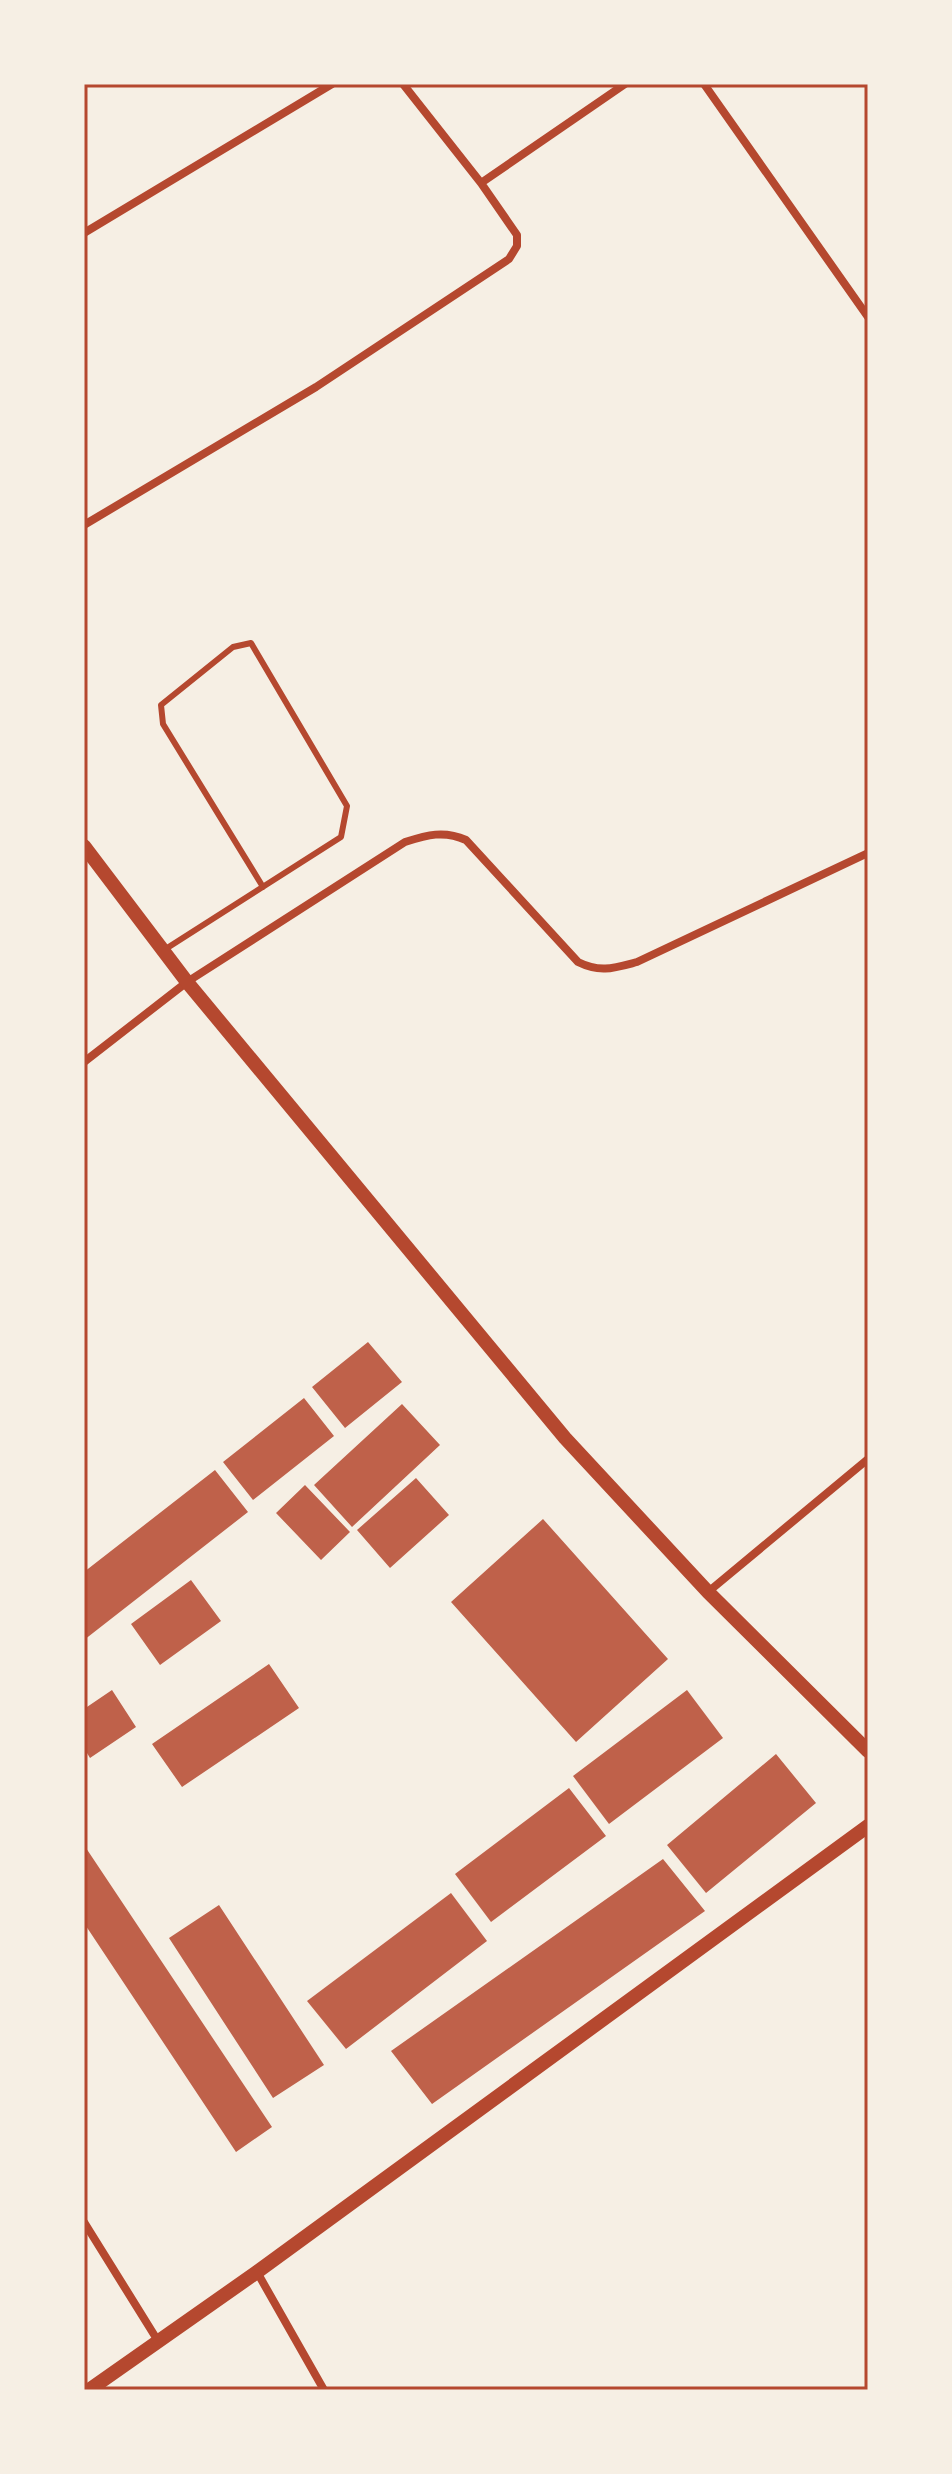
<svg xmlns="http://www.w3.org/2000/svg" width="952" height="2474" font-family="Barlow,sans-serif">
<rect width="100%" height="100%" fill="#f6efe4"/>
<path fill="#bf614a" d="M 368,1342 L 402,1382 L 345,1428 L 312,1387 Z
M 304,1398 L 334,1436 L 253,1500 L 223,1462 Z
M 402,1404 L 440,1445 L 352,1527 L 314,1485 Z
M 215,1470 L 248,1512 L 84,1640 L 84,1572 Z
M 416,1478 L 449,1515 L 390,1568 L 357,1530 Z
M 305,1485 L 350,1532 L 321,1560 L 276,1513 Z
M 543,1519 L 668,1659 L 576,1742 L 451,1602 Z
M 191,1580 L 221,1621 L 160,1665 L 131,1624 Z
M 269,1664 L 299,1708 L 182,1787 L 152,1744 Z
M 112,1690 L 136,1727 L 90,1758 L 84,1748 L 84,1709 Z
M 687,1690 L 723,1738 L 609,1824 L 573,1776 Z
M 776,1754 L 816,1803 L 706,1893 L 667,1845 Z
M 569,1788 L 606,1836 L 491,1922 L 455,1874 Z
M 84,1845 L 272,2127 L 236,2152 L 84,1923 Z
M 663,1859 L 705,1911 L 432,2104 L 391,2051 Z
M 451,1893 L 487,1941 L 346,2049 L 307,2001 Z
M 219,1905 L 324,2065 L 273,2098 L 169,1938 Z"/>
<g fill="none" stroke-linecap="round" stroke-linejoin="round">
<path stroke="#b5482f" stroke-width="6" d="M 164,950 L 341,837 L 347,806 L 251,643 L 233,647 L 161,705 L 163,724 L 263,887"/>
<path stroke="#b5482f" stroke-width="8" d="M 403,84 L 481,183
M 704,84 L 868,317
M 84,233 L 332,84
M 84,525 L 316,387 L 509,259 L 517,246 L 517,235 L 481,183 L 625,84
M 84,1062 L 187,982 L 405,842 C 427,835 444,830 466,840 L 578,962 C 600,973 614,968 637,962 L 868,853
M 708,1592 L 868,1459
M 84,2222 L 158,2341
M 257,2272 L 324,2390"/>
<path stroke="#b5482f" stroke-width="14" d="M 84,846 L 187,982 L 565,1438 L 708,1592 L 868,1751
M 89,2390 L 257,2272 L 868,1826"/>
</g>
<rect width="952" height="2474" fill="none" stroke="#f6efe4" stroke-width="172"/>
<rect x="86" y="86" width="780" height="2302" fill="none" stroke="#b5482f" stroke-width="3"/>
</svg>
